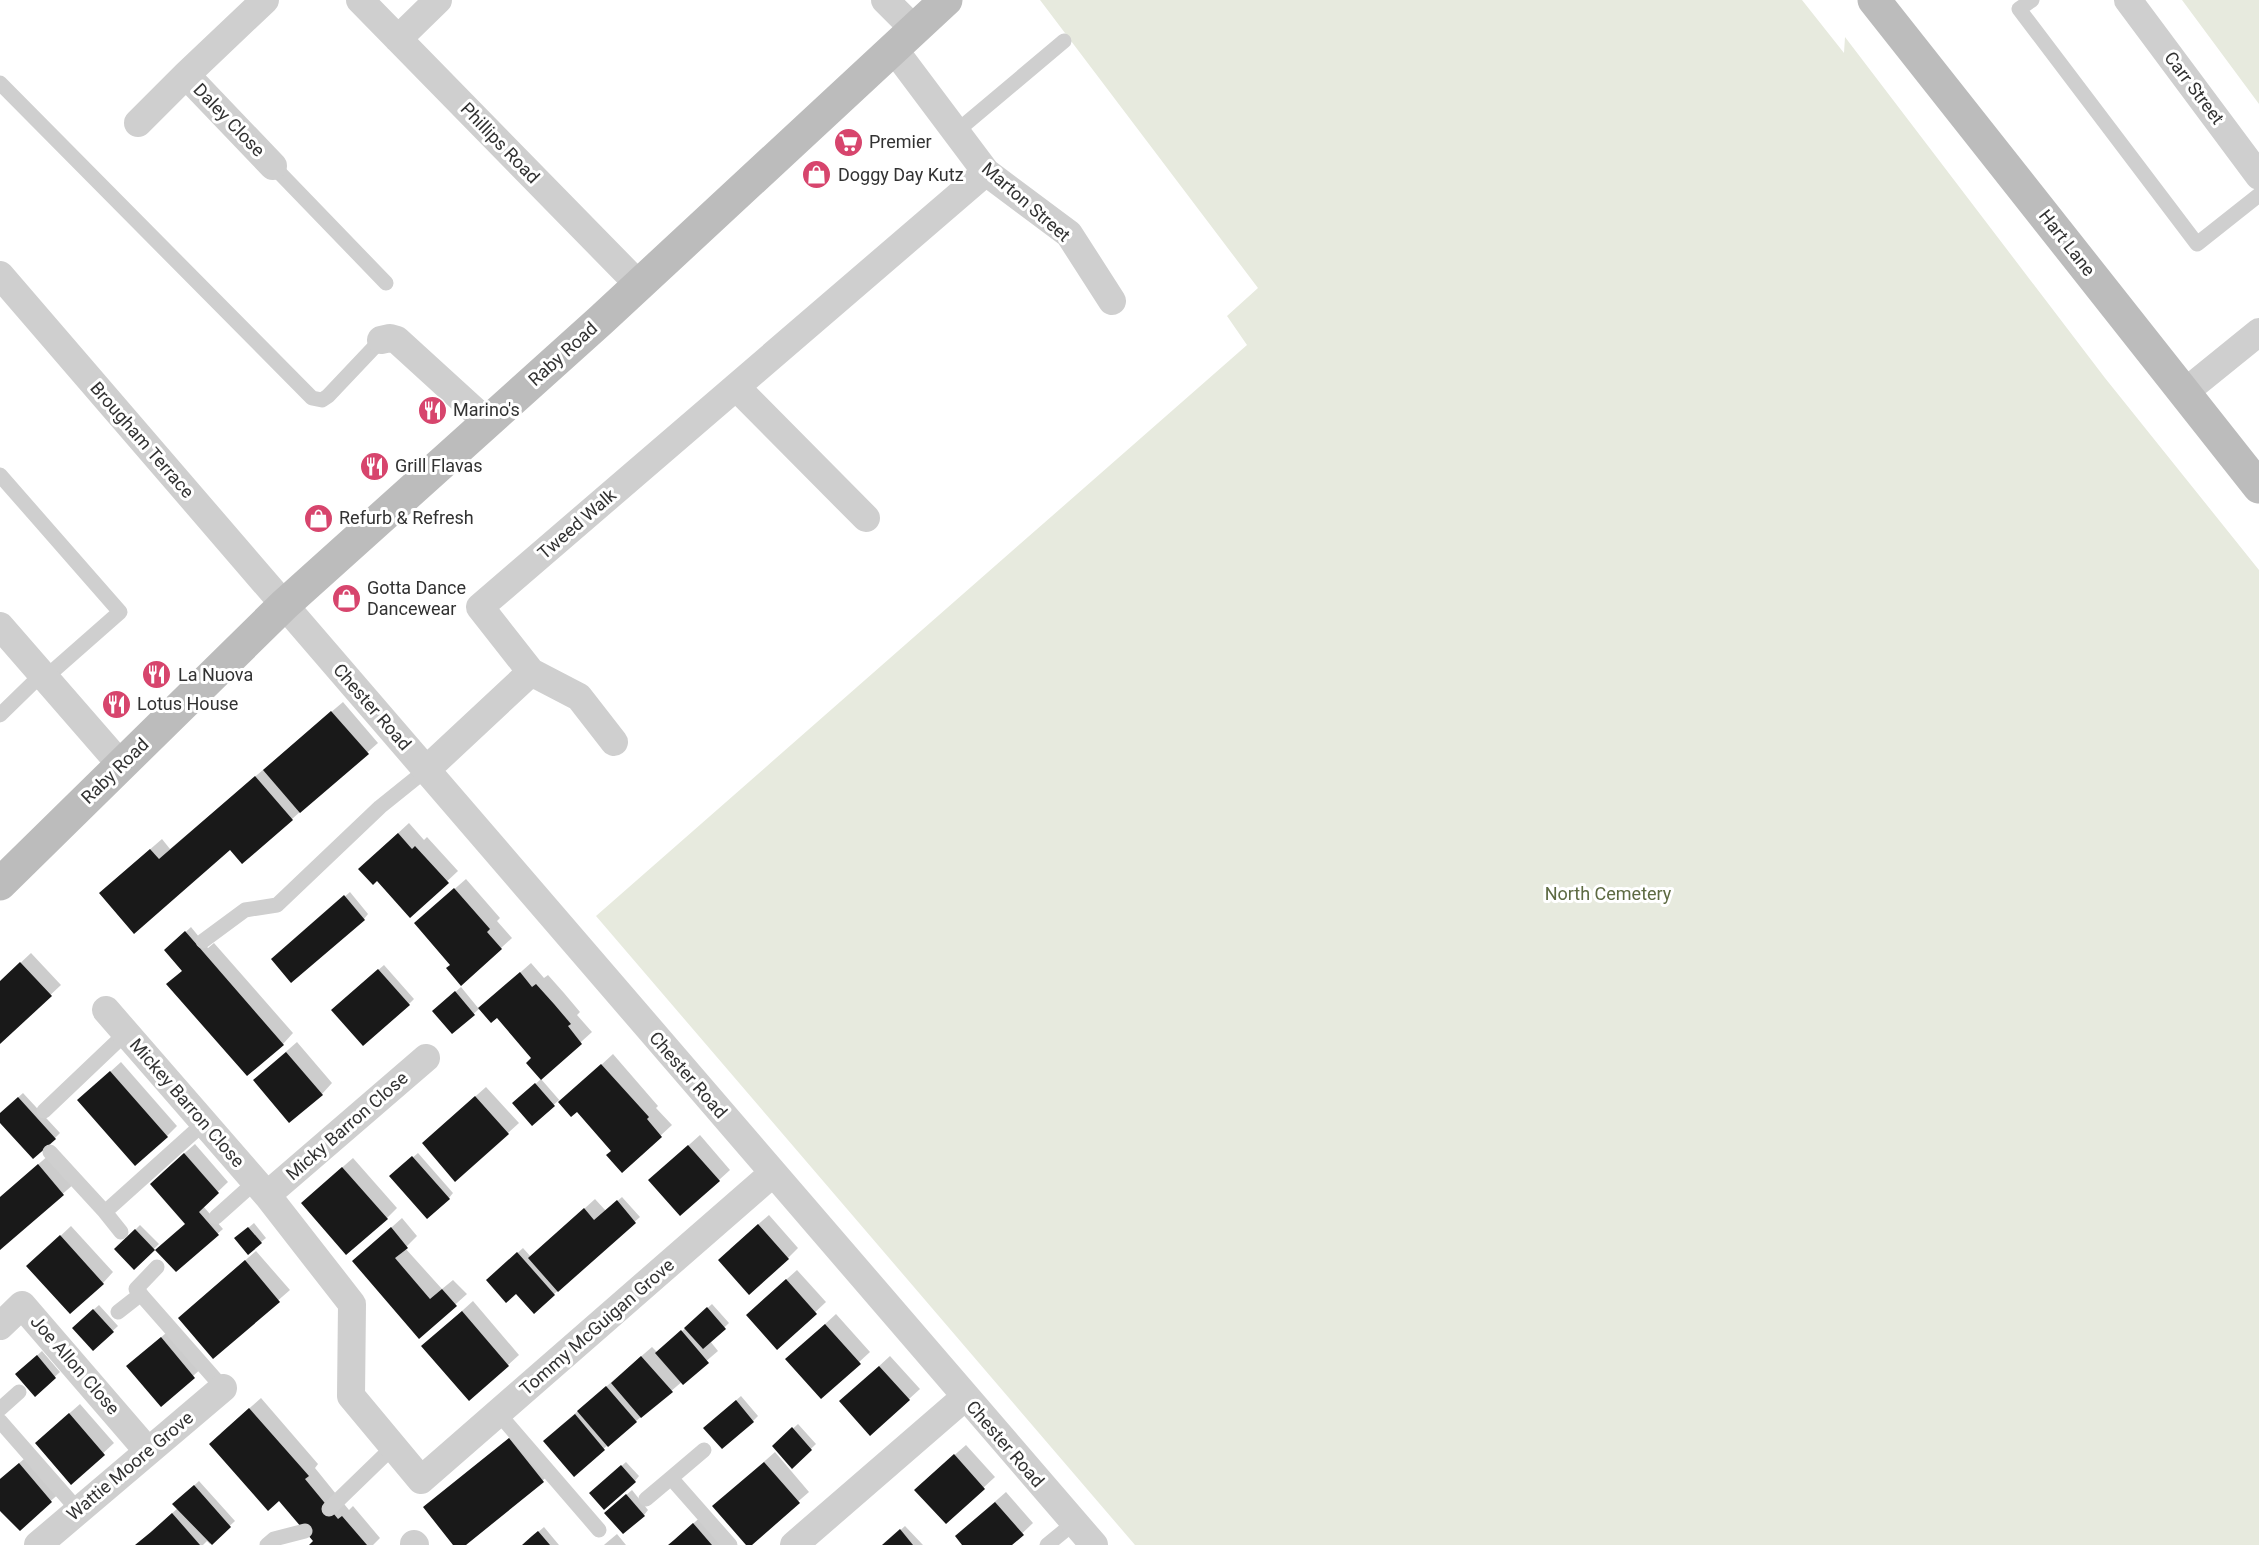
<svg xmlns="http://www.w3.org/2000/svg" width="2259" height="1545" font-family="Roboto,sans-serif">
<rect width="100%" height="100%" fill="#fff"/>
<path fill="#e7eade" d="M 1040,0 L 1802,0 L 1844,53 L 1845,37 L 2105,378 L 2259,570 L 2259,1545 L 1135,1545 L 596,916 L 1247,345 L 1227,316 L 1258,288 Z
M 2182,0 L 2259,0 L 2259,104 Z"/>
<path fill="#0003" d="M 343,702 L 378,743 L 292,819 L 231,848 L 111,883 L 162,839 L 170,849 Z
M 409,823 L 424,840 L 427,837 L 458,871 L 410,916 L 371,858 Z
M 466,879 L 500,918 L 497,921 L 512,938 L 501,948 L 452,964 L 427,913 Z
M 350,892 L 368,914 L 364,919 L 278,954 Z
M 191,927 L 208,948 L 214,943 L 293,1033 L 283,1044 L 169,984 L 183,970 L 166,950 Z
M 31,953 L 61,985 L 0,1042 L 0,982 Z
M 531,963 L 544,978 L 548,975 L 564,993 L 580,1012 L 577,1015 L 592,1032 L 541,1078 L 533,1058 L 491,998 Z
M 384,965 L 414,999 L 409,1004 L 338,1005 Z
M 461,987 L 479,1009 L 453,1032 L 439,1006 Z
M 297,1042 L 332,1083 L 322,1094 L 265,1070 Z
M 613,1054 L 658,1106 L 656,1108 L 672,1125 L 622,1171 L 613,1151 L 577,1110 L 572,1115 L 559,1100 L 532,1124 L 519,1099 L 541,1079 L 561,1102 Z
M 121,1062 L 177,1126 L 167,1136 L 90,1090 Z
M 486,1087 L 519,1123 L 508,1133 L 434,1133 Z
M 23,1093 L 60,1133 L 55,1138 L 0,1121 L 0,1114 Z
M 700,1135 L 730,1170 L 719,1180 L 661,1170 Z
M 195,1144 L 228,1182 L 203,1206 L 223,1229 L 176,1270 L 187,1223 L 162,1173 Z
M 418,1153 L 453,1193 L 449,1198 L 396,1172 Z
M 49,1155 L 74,1184 L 0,1248 L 0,1197 Z
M 353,1158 L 397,1208 L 387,1218 L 313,1193 Z
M 622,1197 L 640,1217 L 534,1312 L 516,1292 L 493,1275 L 523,1248 L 531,1257 L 595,1199 L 606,1211 Z
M 769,1215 L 798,1248 L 788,1258 L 730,1249 Z
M 402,1218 L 417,1236 L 405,1248 L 442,1289 L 453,1280 L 467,1294 L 419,1337 L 354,1261 Z
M 254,1223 L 266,1238 L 261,1242 L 241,1234 Z
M 140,1225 L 159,1244 L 134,1268 L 116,1249 Z
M 71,1226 L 113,1272 L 103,1283 L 39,1256 Z
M 256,1251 L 290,1290 L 213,1357 L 191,1307 Z
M 797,1270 L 826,1302 L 777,1348 L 759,1304 Z
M 473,1301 L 519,1355 L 508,1365 L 423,1346 Z
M 712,1304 L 729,1323 L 710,1341 L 718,1351 L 574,1474 L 556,1430 L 652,1347 L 658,1353 Z
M 99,1305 L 118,1326 L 93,1349 L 78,1323 Z
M 836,1314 L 870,1352 L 821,1397 L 798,1349 Z
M 172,1328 L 204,1366 L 161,1405 L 139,1356 Z
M 42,1351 L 60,1372 L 35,1395 L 22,1369 Z
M 890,1356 L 920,1389 L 909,1399 L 852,1391 Z
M 741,1396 L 758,1416 L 753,1421 L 710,1423 Z
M 261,1398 L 318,1464 L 315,1468 L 349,1510 L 353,1506 L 380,1538 L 373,1545 L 310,1545 L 314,1540 L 221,1433 Z
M 80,1404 L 114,1443 L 71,1483 L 47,1433 Z
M 798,1424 L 816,1444 L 792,1467 L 774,1446 Z
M 520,1429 L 554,1471 L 464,1545 L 455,1545 L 425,1507 Z
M 966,1445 L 995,1477 L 946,1522 L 927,1479 Z
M 775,1452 L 809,1492 L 748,1545 L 725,1496 Z
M 30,1454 L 62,1491 L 20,1528 L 0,1509 L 0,1479 Z
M 626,1462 L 639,1476 L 635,1481 L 596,1489 Z
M 199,1481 L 235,1521 L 210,1544 L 207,1541 L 203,1545 L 136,1545 L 178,1508 L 174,1504 Z
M 632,1490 L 648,1510 L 644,1515 L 611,1508 Z
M 1006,1492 L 1033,1523 L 1010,1545 L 964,1545 L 967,1526 Z
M 704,1514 L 731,1545 L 669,1545 Z
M 905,1526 L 923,1545 L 884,1545 Z
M 544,1527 L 559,1545 L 523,1545 Z
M 617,1534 L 626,1545 L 604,1545 L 605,1544 Z"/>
<path fill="#191919" d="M 331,711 L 369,754 L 300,813 L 263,770 Z
M 255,776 L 293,820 L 242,864 L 230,850 L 134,934 L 99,893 L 150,849 L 159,859 Z
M 398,833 L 412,849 L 415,846 L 449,883 L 410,918 L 377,881 L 373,885 L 358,869 Z
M 454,888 L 490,929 L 487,932 L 502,949 L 461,986 L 446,968 L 450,965 L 414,923 Z
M 344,895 L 365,920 L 291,983 L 271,959 Z
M 185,931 L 284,1045 L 247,1076 L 166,984 L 182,971 L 164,950 Z
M 20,962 L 52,996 L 0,1044 L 0,981 Z
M 378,969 L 410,1005 L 363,1046 L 331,1010 Z
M 520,972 L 532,987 L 536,984 L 554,1004 L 571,1024 L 568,1026 L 582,1044 L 541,1080 L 526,1063 L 531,1058 L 497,1018 L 491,1023 L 478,1008 Z
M 455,991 L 475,1015 L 452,1034 L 432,1011 Z
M 286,1052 L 323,1095 L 289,1123 L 253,1080 Z
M 601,1064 L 649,1117 L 647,1119 L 662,1137 L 622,1173 L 606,1155 L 611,1151 L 577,1112 L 571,1117 L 558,1102 Z
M 110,1071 L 168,1137 L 135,1166 L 77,1100 Z
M 535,1083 L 555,1106 L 532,1126 L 512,1103 Z
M 475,1096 L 509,1134 L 455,1182 L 422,1143 Z
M 18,1097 L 56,1139 L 33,1159 L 0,1123 L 0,1113 Z
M 688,1145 L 720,1181 L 680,1216 L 648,1180 Z
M 184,1153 L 219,1193 L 199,1212 L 219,1235 L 176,1272 L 155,1250 L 134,1270 L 114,1249 L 135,1229 L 155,1250 L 185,1224 L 150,1184 Z
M 412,1156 L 450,1199 L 427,1219 L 389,1176 Z
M 38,1164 L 64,1195 L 0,1250 L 0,1197 Z
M 342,1167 L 388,1219 L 346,1255 L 301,1203 Z
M 617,1200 L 636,1223 L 558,1292 L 528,1258 L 584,1208 L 594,1220 Z
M 758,1224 L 789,1259 L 749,1295 L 718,1260 Z
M 248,1227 L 262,1243 L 248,1255 L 234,1238 Z
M 391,1227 L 408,1248 L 395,1258 L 430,1299 L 442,1289 L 457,1306 L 419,1339 L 352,1261 Z
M 60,1235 L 104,1284 L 70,1314 L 26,1266 Z
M 517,1252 L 555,1295 L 534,1314 L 516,1294 L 506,1303 L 486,1280 Z
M 245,1260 L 280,1302 L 213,1359 L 178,1318 Z
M 786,1279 L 817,1314 L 777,1350 L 746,1315 Z
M 707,1307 L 726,1329 L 703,1349 L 684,1328 Z
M 93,1309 L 114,1332 L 93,1351 L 72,1328 Z
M 462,1311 L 509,1366 L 469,1401 L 421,1346 Z
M 825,1324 L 861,1364 L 821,1399 L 785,1359 Z
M 681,1330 L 709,1363 L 683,1385 L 655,1353 Z
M 161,1337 L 195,1378 L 161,1407 L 126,1366 Z
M 37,1355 L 56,1378 L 35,1397 L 15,1374 Z
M 641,1356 L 673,1392 L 641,1418 L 611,1383 Z
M 879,1366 L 910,1400 L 870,1436 L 839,1401 Z
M 606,1386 L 637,1422 L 608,1447 L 577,1411 Z
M 736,1400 L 754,1422 L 722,1449 L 703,1428 Z
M 249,1408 L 309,1476 L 305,1479 L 338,1519 L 342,1516 L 367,1545 L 309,1545 L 313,1541 L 279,1501 L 268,1511 L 209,1444 Z
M 69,1413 L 105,1455 L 71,1485 L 35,1443 Z
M 575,1414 L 605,1450 L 574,1477 L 543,1441 Z
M 792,1427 L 812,1450 L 792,1469 L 772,1446 Z
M 509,1438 L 544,1482 L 466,1545 L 453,1545 L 423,1507 Z
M 954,1454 L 985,1489 L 946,1524 L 914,1490 Z
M 764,1462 L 800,1503 L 752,1545 L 746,1545 L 712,1506 Z
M 19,1463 L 52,1502 L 20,1531 L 0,1511 L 0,1479 Z
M 621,1465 L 636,1482 L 604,1510 L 589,1493 Z
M 194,1485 L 231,1527 L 212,1545 L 172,1504 Z
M 626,1494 L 645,1516 L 623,1534 L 604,1513 Z
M 995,1502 L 1024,1535 L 1012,1545 L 962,1545 L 955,1536 Z
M 172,1513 L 200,1545 L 135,1545 L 151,1532 Z
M 693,1523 L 712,1545 L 668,1545 L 674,1540 Z
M 900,1529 L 913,1545 L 882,1545 Z
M 538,1531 L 550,1545 L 522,1545 L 532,1536 Z"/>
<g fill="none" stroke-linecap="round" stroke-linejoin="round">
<path stroke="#cfcfcf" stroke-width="15" d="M 2032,0 L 2019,9 L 2197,244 L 2259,195
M 0,83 L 312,398 L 322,400 L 328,396 L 381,340
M 957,131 L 1064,41
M 273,166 L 386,283
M 0,475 L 120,612 L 45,678
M 0,715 L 42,674
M 203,941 L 245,910 L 277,905 L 380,807 L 426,770
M 44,1111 L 126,1033
M 50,1152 L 105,1212 L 204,1123
M 105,1212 L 121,1232
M 216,1217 L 255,1182
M 157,1267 L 136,1289 L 223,1388
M 118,1312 L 141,1294
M 0,1409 L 19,1392
M 498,1413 L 599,1530
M 0,1421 L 78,1510
M 704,1450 L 671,1478 L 730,1545
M 646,1499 L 671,1478
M 329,1509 L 393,1447
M 267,1545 L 274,1539 L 305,1531
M 1047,1545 L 1074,1523"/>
<path stroke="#cfcfcf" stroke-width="28" d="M 265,0 L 186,75 L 273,166
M 360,0 L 639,285
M 885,0 L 914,29
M 2128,0 L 2259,176
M 398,39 L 438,0
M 893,48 L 986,172 L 1069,234 L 1112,301
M 138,123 L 186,75
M 0,275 L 1094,1545
M 381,340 L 390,338 L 397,340 L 488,423
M 736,387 L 866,518
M 2185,392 L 2259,332
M 0,626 L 121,765
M 531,672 L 579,697 L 614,742
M 426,770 L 531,672 L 480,607 L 986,172
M 106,1010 L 267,1195 L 352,1304 L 351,1396 L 421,1480 L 773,1173
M 267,1195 L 426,1058
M 0,1326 L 22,1305 L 147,1450
M 414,1544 L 415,1545
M 38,1545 L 223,1388
M 794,1545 L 965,1397"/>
<path stroke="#bcbcbc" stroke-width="33" d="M 1874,0 L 2259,487
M 0,884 L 284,605 L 601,320 L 946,0"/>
</g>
<defs>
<symbol id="supermarket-disc" viewBox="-11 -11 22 22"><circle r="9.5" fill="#d7456d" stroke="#fff"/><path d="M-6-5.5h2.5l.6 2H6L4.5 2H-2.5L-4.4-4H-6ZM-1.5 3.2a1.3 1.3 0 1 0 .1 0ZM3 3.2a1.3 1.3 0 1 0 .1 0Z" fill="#fff"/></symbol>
<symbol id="shop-disc" viewBox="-11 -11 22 22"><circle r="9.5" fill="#d7456d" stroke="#fff"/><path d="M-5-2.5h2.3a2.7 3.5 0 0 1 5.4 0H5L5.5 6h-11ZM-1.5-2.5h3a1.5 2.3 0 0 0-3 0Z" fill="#fff"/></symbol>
<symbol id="restaurant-disc" viewBox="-11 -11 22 22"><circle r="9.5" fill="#d7456d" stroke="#fff"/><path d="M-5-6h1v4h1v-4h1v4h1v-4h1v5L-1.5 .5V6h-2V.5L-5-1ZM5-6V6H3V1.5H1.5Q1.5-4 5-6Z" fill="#fff"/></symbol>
</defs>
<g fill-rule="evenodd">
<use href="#supermarket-disc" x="832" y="126" width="33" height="33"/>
<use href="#shop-disc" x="800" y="158" width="33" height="33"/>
<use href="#restaurant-disc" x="416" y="394" width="33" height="33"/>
<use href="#restaurant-disc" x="358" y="450" width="33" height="33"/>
<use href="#shop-disc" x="302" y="502" width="33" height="33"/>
<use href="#shop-disc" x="330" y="582" width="33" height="33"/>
<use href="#restaurant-disc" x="140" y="658" width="33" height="33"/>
<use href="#restaurant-disc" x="100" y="688" width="33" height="33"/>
</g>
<g text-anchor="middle" stroke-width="6" stroke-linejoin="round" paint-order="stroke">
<g font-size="18" fill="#323232" stroke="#fff">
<text transform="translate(2194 88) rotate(53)" y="6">Carr Street</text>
<text transform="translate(229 120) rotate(46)" y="6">Daley Close</text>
<text transform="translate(500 143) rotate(46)" y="6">Phillips Road</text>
<text transform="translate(1026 202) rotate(41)" y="6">Marton Street</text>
<text transform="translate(2067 243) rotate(52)" y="6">Hart Lane</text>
<text transform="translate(563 354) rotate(-42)" y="6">Raby Road</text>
<text transform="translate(142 440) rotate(49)" y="6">Brougham Terrace</text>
<text transform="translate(577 524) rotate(-41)" y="6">Tweed Walk</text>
<text transform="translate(372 707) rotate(49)" y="6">Chester Road</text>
<text transform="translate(115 771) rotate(-44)" y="6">Raby Road</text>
<text transform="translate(688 1075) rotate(49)" y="6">Chester Road</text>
<text transform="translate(187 1103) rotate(49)" y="6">Mickey Barron Close</text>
<text transform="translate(347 1126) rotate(-41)" y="6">Micky Barron Close</text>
<text transform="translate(597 1327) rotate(-41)" y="6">Tommy McGuigan Grove</text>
<text transform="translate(75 1365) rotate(49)" y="6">Joe Allon Close</text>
<text transform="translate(1005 1444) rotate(49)" y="6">Chester Road</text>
<text transform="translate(130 1466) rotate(-40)" y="6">Wattie Moore Grove</text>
</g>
<g font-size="18" fill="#323232" stroke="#fff" text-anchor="start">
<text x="869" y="148">Premier</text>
<text x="838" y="181">Doggy Day Kutz</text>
<text x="453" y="416">Marino's</text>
<text x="395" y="472">Grill Flavas</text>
<text x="339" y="524">Refurb &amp; Refresh</text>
<text x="367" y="594">Gotta Dance<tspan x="367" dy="21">Dancewear</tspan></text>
<text x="178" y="681">La Nuova</text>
<text x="137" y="710">Lotus House</text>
</g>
<g font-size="18" fill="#5d6a42" stroke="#fff">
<text x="1608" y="900">North Cemetery</text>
</g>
</g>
</svg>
